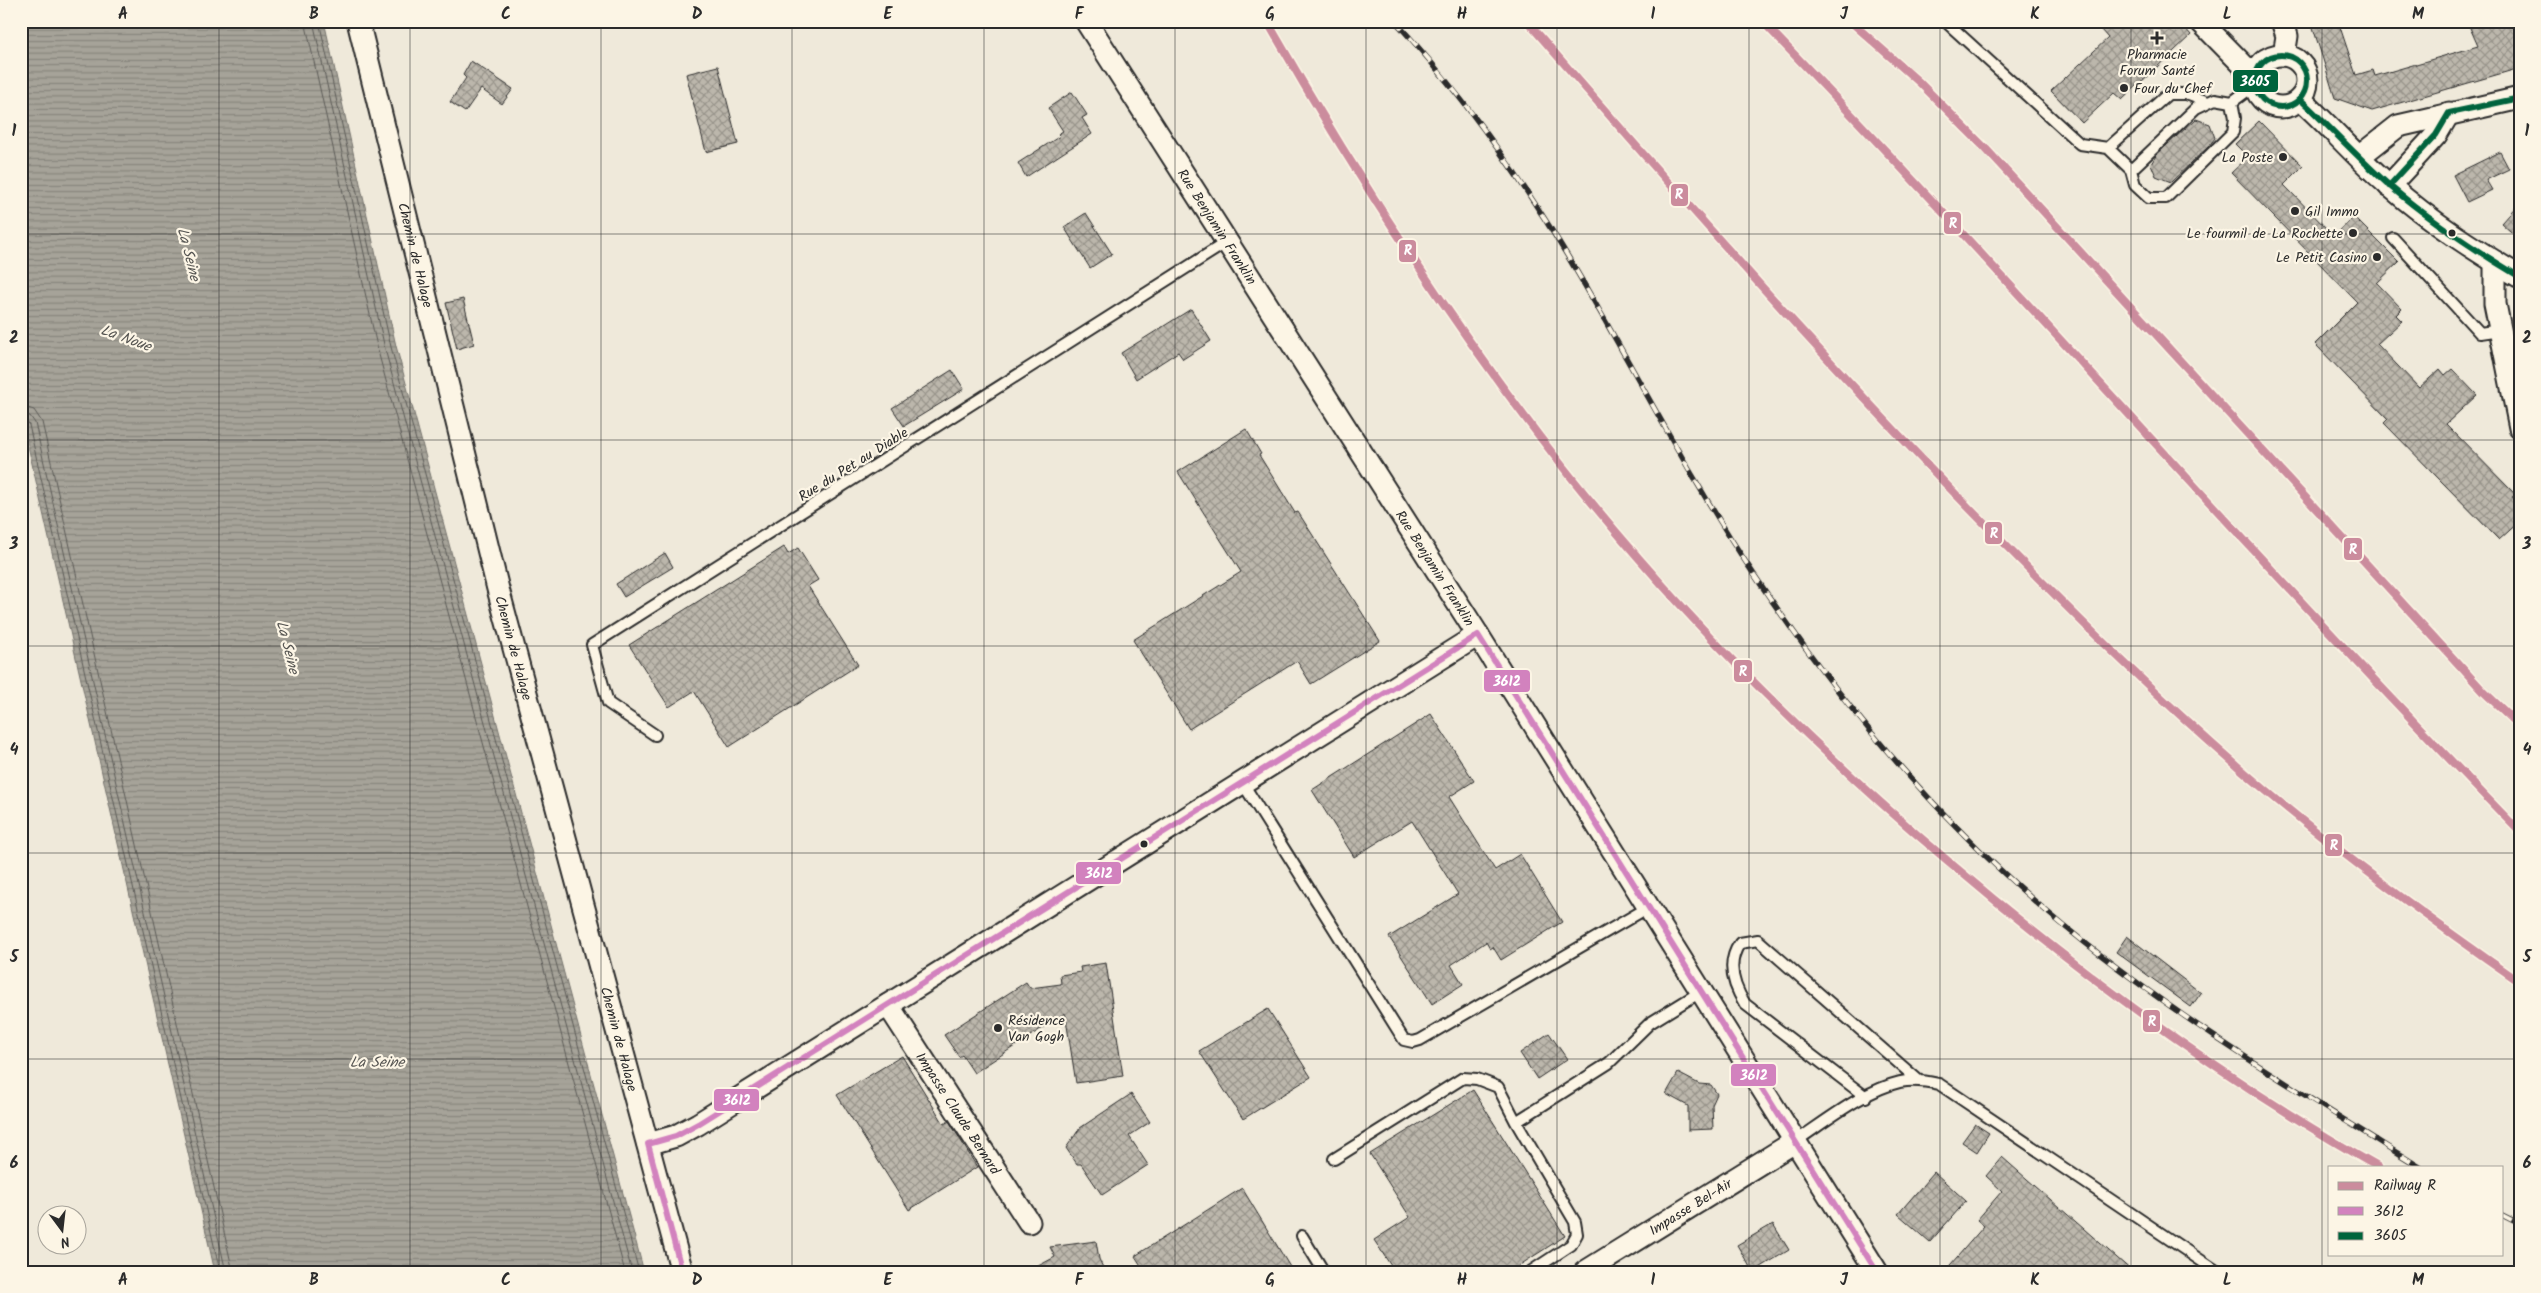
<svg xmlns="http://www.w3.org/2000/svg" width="2541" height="1293" font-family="Kalam,sans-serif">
<defs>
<pattern id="water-rules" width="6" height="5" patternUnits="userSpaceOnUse" patternTransform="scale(1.25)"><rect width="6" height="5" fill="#a6a399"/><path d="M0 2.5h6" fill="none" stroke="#87857d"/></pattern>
<pattern id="building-cross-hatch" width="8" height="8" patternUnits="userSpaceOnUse" patternTransform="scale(1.25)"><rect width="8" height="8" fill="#bcb7ac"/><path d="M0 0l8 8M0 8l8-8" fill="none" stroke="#99958c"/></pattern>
</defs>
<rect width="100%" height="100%" fill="#efe9da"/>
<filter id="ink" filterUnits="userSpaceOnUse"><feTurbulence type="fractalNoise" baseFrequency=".02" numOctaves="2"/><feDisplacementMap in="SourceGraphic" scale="10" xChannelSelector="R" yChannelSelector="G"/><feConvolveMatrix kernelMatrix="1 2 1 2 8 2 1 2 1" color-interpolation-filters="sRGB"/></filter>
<g filter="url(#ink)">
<path fill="url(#water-rules)" stroke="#75736d" d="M 21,21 L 324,21 L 396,346 L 644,1272 L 215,1272 L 21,415 Z"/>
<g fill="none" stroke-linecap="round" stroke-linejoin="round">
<path stroke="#5c5b57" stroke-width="1" d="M 305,21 L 378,351 L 625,1272
M 313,21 L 385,349 L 632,1272
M 319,21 L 391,347 L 639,1272
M 21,406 L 34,410 L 42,422 L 233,1272
M 21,414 L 30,416 L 35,423 L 226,1272
M 21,420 L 26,421 L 29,425 L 220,1272"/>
</g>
<path fill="url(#building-cross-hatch)" stroke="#2b2b2b" d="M 2093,21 L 2179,21 L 2191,35 L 2122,100 L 2114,93 L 2082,123 L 2051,91 L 2108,38 Z
M 2311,21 L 2338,21 L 2356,75 L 2373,70 L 2375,76 L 2478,46 L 2467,21 L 2503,21 L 2505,25 L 2520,21 L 2520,68 L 2372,111 L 2335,98 Z
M 471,61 L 513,89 L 502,104 L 481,89 L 465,112 L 450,102 L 466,78 L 463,75 Z
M 718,66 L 738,144 L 706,152 L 686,74 Z
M 1072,92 L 1087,115 L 1082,118 L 1092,134 L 1026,177 L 1018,163 L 1060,136 L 1058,134 L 1063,131 L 1048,108 Z
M 2196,119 L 2210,124 L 2215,138 L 2209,146 L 2171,182 L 2156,176 L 2151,164 L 2157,154 Z
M 2259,121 L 2303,166 L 2284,185 L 2334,236 L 2354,217 L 2399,262 L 2377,283 L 2402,309 L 2396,315 L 2402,321 L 2377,344 L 2419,388 L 2440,369 L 2445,375 L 2452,369 L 2477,395 L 2446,424 L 2515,494 L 2512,497 L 2520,505 L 2520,521 L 2499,540 L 2384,423 L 2388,419 L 2315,344 L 2357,302 L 2231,173 L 2248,157 L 2235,144 Z
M 2500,152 L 2509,169 L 2486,180 L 2492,190 L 2467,202 L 2453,175 Z
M 2520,202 L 2520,240 L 2501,223 Z
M 1086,213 L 1112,254 L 1090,268 L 1064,227 Z
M 463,299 L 474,344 L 457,349 L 446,303 Z
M 1191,309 L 1211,341 L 1183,359 L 1178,352 L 1136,379 L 1121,353 Z
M 952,370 L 964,389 L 904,426 L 892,408 Z
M 1246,429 L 1261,454 L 1259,455 L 1295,513 L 1298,512 L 1380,641 L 1311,684 L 1297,661 L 1189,729 L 1133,640 L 1241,572 L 1178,472 Z
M 784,547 L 788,554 L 798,548 L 818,580 L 808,586 L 858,665 L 729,747 L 694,691 L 669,707 L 629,645 Z
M 665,553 L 673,567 L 624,597 L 616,584 Z
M 1431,714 L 1474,781 L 1449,797 L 1495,870 L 1520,854 L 1562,922 L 1501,960 L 1493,947 L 1490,949 L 1486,942 L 1451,965 L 1463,984 L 1432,1004 L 1389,937 L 1458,894 L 1412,821 L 1354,857 L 1312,790 Z
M 2127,936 L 2201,993 L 2191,1007 L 2116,952 Z
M 1106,963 L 1123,1076 L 1076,1083 L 1065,1013 L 974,1073 L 962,1055 L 959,1057 L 944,1035 L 1026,982 L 1030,988 L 1061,984 L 1060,975 L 1081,972 L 1080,967 Z
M 1268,1009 L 1311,1077 L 1243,1119 L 1199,1051 Z
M 1549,1033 L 1567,1059 L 1537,1079 L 1520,1053 Z
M 902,1056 L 944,1124 L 949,1121 L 977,1167 L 909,1210 L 837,1095 Z
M 1678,1073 L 1699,1084 L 1711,1085 L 1717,1094 L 1712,1105 L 1713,1129 L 1688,1130 L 1688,1106 L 1666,1094 Z
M 1473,1090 L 1565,1236 L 1509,1272 L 1445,1272 L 1440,1265 L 1429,1272 L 1395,1272 L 1374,1240 L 1410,1217 L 1370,1154 Z
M 1131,1094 L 1150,1122 L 1129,1136 L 1148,1165 L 1102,1195 L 1081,1164 L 1077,1164 L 1066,1148 L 1080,1128 Z
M 1975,1124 L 1989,1133 L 1977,1152 L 1962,1142 Z
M 2002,1157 L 2133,1272 L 1944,1272 L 1984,1226 L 1977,1220 L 2002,1191 L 1986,1176 Z
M 1934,1172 L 1966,1201 L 1930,1242 L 1898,1214 Z
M 1242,1188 L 1293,1272 L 1145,1272 L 1135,1256 Z
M 1773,1224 L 1789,1250 L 1753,1272 L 1737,1245 Z
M 1096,1241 L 1099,1259 L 1105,1272 L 1027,1272 L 1055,1257 L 1050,1247 Z"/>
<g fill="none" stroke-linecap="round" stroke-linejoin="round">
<defs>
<path id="lane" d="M 1945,21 L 2080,144 L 2108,148
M 2232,102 L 2235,118 L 2233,132 L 2166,198 L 2149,198 L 2135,185 L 2131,170 L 2196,108 L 2215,99 L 2232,102 L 2255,85
M 2131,170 L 2108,148 L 2168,94 L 2186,94 L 2208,102
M 2393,238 L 2480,333 L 2500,330
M 655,735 L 608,703 L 592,645 L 1227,242
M 1242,782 L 1404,1040 L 1413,1042 L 1420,1040 L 1649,907
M 1866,1097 L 1745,1004 C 1733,985 1726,963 1740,943 L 1758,940 L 1918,1080
M 1796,1141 C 1826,1121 1865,1090 1900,1082 C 1914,1079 1926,1081 1939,1084 L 2218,1272
M 1334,1159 L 1463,1078 L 1477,1079 L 1498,1087 L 1516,1122
M 1302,1236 L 1324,1272
M 1530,1272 L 1571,1245 L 1577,1234 L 1575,1222 L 1516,1122 L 1609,1063 L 1650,1023 L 1702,991"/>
<g id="street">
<path id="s1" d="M 358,21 L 498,589 L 682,1272"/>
<path id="s2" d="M 1086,21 L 1478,635 L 1877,1272"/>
<path d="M 2200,21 L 2255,77"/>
<path d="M 2282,21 L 2287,36 L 2284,55"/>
<circle cx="2281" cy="81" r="26"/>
<path d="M 2300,99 C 2331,127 2359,160 2391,187 C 2431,222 2475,250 2520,277"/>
<path d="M 2360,156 L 2398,126 L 2520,98"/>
<path d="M 2389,186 L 2436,135 L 2449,113"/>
<path d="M 2495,262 L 2495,304 L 2520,428"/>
<path id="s3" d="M 888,1005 L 1029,1222"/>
<path d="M 648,1144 L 676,1136 L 698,1124 L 1478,635"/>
<path id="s4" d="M 1585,1272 L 1796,1141"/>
</g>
</defs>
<use href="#lane" stroke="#2b2b2b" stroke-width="14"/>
<use href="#street" stroke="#2b2b2b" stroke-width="25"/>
<use href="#lane" stroke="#fcf5e5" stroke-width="10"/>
<use href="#street" stroke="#fcf5e5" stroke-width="21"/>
<defs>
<path id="rail" d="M 1395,21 C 1461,93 1517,172 1567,255 C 1630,360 1685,471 1753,573 C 1837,699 1935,817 2051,915 C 2165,1011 2293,1088 2420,1167
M 2502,1215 L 2520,1224"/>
</defs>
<use href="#rail" stroke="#2b2b2b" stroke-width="5.5"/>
<use href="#rail" stroke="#fcf5e5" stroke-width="4" stroke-dasharray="11" stroke-linecap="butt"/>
<defs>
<path id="bus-1" d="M 682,1272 L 648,1144 L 676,1136 L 698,1124 L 1478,635 L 1877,1272"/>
<path id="bus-2" d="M2255 81a26 26 0 1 1 52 0a26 26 0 1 1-52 0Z
M 2300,99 C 2331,128 2359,159 2391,187 C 2431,221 2475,250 2520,277
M 2389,186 L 2436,135 L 2449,113 L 2520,98"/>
</defs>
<use href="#bus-1" stroke="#fcf5e5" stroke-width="10"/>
<use href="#bus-2" stroke="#fcf5e5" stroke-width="10"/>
<use href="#bus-1" stroke="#d282be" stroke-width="6"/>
<use href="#bus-2" stroke="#00643c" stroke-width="6"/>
<defs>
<path id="rail-1" d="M 1267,21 C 1356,177 1453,326 1563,467 C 1677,611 1808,743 1948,861 C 2082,975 2224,1080 2378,1167
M 1527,21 C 1672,188 1818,353 1972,511 C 2066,607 2161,702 2264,789 C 2346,858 2432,921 2520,982
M 1762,21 C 2019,287 2261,567 2520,832
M 1850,21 L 1919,82 L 1986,149 L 2484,692 L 2520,726"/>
</defs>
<use href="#rail-1" stroke="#fcf5e5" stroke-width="11"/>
<use href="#rail-1" stroke="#cb8c9d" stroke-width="8"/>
</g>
</g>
<path fill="none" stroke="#2b2b2b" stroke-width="1" stroke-opacity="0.55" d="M 219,21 L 219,1272M 410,21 L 410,1272M 601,21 L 601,1272M 792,21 L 792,1272M 984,21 L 984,1272M 1175,21 L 1175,1272M 1366,21 L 1366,1272M 1557,21 L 1557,1272M 1749,21 L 1749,1272M 1940,21 L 1940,1272M 2131,21 L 2131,1272M 2322,21 L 2322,1272M 21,234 L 2520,234M 21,440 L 2520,440M 21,646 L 2520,646M 21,853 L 2520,853M 21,1059 L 2520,1059"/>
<g fill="#2b2b2b" stroke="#fcf5e5" stroke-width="2">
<path d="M2154.5 30.5h5v5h5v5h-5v5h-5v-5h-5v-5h5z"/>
<circle cx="2124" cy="88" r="5"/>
<circle cx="2283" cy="157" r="5"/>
<circle cx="2295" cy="211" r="5"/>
<circle cx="2353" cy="233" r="5"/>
<circle cx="2452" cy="233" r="4.5"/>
<circle cx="2377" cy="257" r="5"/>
<circle cx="1144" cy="844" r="4.5"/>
<circle cx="998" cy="1028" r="5"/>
</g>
<g text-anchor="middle" stroke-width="4.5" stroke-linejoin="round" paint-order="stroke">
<g font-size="14" fill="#2b2b2b" stroke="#fcf5e5" text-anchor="start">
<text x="2157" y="59" text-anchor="middle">Pharmacie<tspan x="2157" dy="16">Forum Santé</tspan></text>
<text x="2134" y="93">Four du Chef</text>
<text x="2273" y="162" text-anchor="end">La Poste</text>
<text x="2305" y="216">Gil Immo</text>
<text x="2343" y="238" text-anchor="end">Le fourmil de La Rochette</text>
<text x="2367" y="262" text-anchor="end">Le Petit Casino</text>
<text x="1008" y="1025">Résidence<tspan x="1008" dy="16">Van Gogh</tspan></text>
</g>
<g font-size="14" fill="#2b2b2b" stroke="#fcf5e5">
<text dy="5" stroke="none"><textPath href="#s2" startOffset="244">Rue Benjamin Franklin</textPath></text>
<text dy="5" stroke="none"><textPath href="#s1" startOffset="241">Chemin de Halage</textPath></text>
<text transform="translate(853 464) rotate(-32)" y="5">Rue du Pet au Diable</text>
<text dy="5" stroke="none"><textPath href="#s2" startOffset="649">Rue Benjamin Franklin</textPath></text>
<text dy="5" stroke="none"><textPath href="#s1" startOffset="646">Chemin de Halage</textPath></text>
<text dy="5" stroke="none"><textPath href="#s1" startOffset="1051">Chemin de Halage</textPath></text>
<text dy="5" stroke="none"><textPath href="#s3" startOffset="129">Impasse Claude Bernard</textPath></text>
<text dy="5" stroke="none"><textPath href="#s4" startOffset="124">Impasse Bel-Air</textPath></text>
</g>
<g font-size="15" font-style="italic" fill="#565552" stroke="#fcf5e5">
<text transform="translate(189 254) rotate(76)" y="5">La Seine</text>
<text transform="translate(126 338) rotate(20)" y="5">La Noue</text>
<text transform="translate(288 647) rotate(76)" y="5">La Seine</text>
<text x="377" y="1067">La Seine</text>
</g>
</g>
<g stroke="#fcf5e5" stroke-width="2">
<rect x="2232" y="69" width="47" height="24" rx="5" fill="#00643c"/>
<rect x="1670" y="183" width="19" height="24" rx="5" fill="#cb8c9d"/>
<rect x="1943" y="211" width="19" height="24" rx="5" fill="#cb8c9d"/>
<rect x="1398" y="239" width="19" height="24" rx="5" fill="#cb8c9d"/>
<rect x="1984" y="521" width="19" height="24" rx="5" fill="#cb8c9d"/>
<rect x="2343" y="537" width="20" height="24" rx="5" fill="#cb8c9d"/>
<rect x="1733" y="659" width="20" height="24" rx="5" fill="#cb8c9d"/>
<rect x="1483" y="669" width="48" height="24" rx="5" fill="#d282be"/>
<rect x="2324" y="833" width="19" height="24" rx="5" fill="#cb8c9d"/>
<rect x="1075" y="861" width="47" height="24" rx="5" fill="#d282be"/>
<rect x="2142" y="1009" width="19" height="24" rx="5" fill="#cb8c9d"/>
<rect x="1730" y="1063" width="47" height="24" rx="5" fill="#d282be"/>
<rect x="713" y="1088" width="47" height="24" rx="5" fill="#d282be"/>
</g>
<g font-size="14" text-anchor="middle" font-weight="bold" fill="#fff">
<text x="2255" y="86">3605</text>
<text x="1679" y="199">R</text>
<text x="1953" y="228">R</text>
<text x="1408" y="255">R</text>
<text x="1994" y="538">R</text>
<text x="2353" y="554">R</text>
<text x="1743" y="676">R</text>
<text x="1507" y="686">3612</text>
<text x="2334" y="850">R</text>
<text x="1099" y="878">3612</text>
<text x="2152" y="1026">R</text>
<text x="1754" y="1080">3612</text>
<text x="737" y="1105">3612</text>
</g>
<rect width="2541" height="1293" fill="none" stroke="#fcf5e5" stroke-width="55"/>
<rect x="2328" y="1166" width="175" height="90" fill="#fcf5e5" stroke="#a8a49b"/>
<rect x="2338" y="1182" width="25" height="8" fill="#cb8c9d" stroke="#a8a49b"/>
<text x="2374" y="1190" font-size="15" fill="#2b2b2b">Railway R</text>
<rect x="2338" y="1207" width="25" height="8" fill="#d282be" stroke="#a8a49b"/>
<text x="2374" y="1216" font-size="15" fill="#2b2b2b">3612</text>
<rect x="2338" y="1232" width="25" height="8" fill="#00643c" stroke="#a8a49b"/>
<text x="2374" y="1240" font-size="15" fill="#2b2b2b">3605</text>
<g transform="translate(62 1230) rotate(165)"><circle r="24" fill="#fcf5e5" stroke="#a8a49b"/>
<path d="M0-4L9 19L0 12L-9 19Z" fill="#2b2b2b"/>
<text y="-8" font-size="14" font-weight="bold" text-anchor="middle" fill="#2b2b2b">N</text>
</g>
<rect x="28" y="28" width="2486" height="1238" fill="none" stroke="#2b2b2b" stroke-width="2"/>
<g font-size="16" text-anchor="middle" font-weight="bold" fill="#2b2b2b">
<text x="123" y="19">A</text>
<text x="314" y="19">B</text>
<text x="506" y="19">C</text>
<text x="697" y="19">D</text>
<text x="888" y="19">E</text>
<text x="1079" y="19">F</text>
<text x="1270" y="19">G</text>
<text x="1462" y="19">H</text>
<text x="1653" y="19">I</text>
<text x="1844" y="19">J</text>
<text x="2035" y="19">K</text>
<text x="2227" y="19">L</text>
<text x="2418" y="19">M</text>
<text x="14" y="136">1</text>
<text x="2527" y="136">1</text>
<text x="14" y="343">2</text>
<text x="2527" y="343">2</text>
<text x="14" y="549">3</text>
<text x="2527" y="549">3</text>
<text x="14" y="755">4</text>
<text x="2527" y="755">4</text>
<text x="14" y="962">5</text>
<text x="2527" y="962">5</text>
<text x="14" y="1168">6</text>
<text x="2527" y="1168">6</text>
<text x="123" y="1285">A</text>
<text x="314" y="1285">B</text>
<text x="506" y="1285">C</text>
<text x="697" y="1285">D</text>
<text x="888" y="1285">E</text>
<text x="1079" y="1285">F</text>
<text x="1270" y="1285">G</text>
<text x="1462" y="1285">H</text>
<text x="1653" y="1285">I</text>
<text x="1844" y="1285">J</text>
<text x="2035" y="1285">K</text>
<text x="2227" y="1285">L</text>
<text x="2418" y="1285">M</text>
</g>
</svg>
